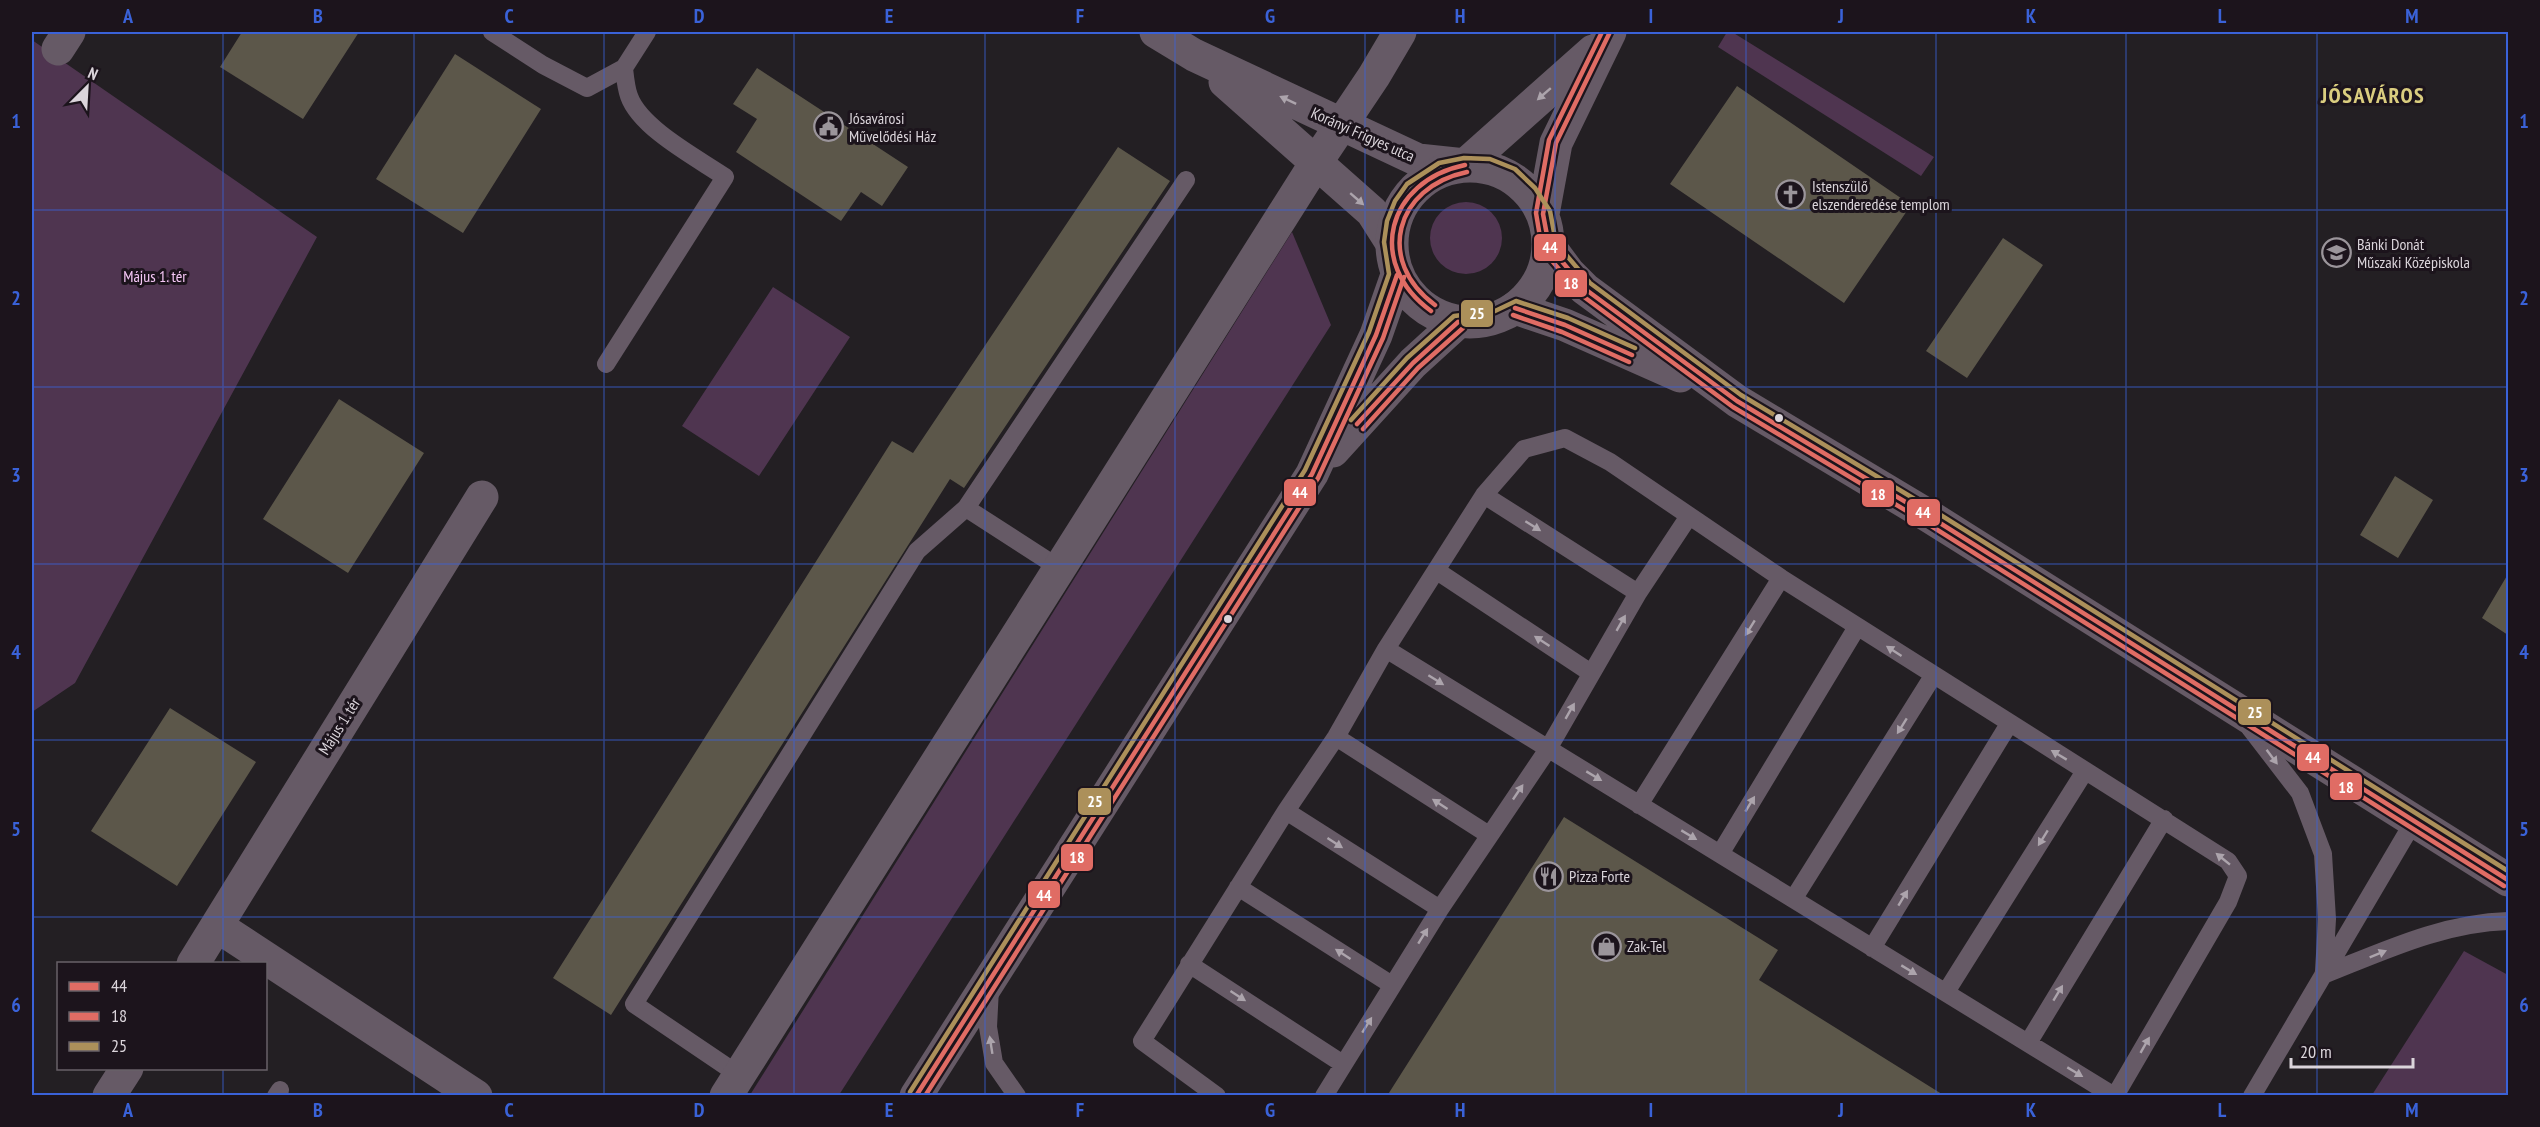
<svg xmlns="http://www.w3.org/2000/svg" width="2540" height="1127" font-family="'PT Sans Narrow',sans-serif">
<rect width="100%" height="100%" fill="#231f23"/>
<path fill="#4f3550" d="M 1727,32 L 1732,32 L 1934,157 L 1921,176 L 1718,47 Z
M 32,40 L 317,237 L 75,683 L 32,712 Z
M1430 238a36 36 0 1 1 72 0a36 36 0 1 1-72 0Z
M 1292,232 L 1331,325 L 839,1095 L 750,1095 Z
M 773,287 L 850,337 L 759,476 L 682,426 Z
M 2464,951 L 2508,975 L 2508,1095 L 2372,1095 Z"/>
<path fill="#5c574a" d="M 242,32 L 359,32 L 303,119 L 220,67 Z
M 455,54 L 541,109 L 463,233 L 376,179 Z
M 757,68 L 908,167 L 882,206 L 861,192 L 841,221 L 736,152 L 757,119 L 733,104 Z
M 1737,86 L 1911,205 L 1844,303 L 1670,184 Z
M 1118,147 L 1170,181 L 964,488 L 950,479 L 611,1015 L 553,978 L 892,441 L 913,453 Z
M 2003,238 L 2043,265 L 1967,378 L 1926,351 Z
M 339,399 L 424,453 L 348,573 L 263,519 Z
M 2395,476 L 2433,500 L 2398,558 L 2360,535 Z
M 2508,574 L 2508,635 L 2482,618 Z
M 170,708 L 256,762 L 177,886 L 91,831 Z
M 1564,817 L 1778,950 L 1759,980 L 1945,1096 L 1387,1096 Z"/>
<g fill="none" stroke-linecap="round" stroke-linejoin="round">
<path stroke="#665a66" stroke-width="18" d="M 492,32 L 543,65 L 587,88 L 624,68 L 647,32
M 606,364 L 725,177 C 697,158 640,128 629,96 C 626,88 625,77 624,68
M 1484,495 L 1638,593
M 1059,568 L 966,508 L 1186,180
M 1437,571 L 1591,673
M 1386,649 L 2114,1096
M 2250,728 L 2300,793 L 2323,854 L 2327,919 L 2324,971
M 1336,737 L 1489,835
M 1639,805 L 1781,578
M 1286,811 L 1440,909
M 1720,854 L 1857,627
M 1238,887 L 1392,985
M 1794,898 L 1933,676
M 1872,948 L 2009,724
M 1189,964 L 1343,1064
M 2323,975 C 2384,951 2442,923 2508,921
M 990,988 L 988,1027 L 994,1063 L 1017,1096
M 1946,992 L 2085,771
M 2028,1043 L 2164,819
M 739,1075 L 634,1004 L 917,551 L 966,508
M 276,1096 L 280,1090
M 1217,1096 L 1142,1041 L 1286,811 L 1336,737 L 1386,649 L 1484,495 L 1524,449 L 1565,438 L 1610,462 L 1781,578 L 2228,861 L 2238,876 L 2228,902 L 2115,1096
M 1324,1096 L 1440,909 L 1548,749 L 1638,593 L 1689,516
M 2252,1096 L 2414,821"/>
<path stroke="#665a66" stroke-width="33" d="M 1156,32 L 1194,55 L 1418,160 L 1465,165
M 58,49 L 69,32
M 1225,82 L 1372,212 L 1391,242
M 1549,246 L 1569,273 L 1585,289 L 1737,401 L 1924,513 L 2508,880
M 1515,308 L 1565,325 L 1680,376
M 217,926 L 476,1096
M 193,964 L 482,497
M 109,1096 L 127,1068
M 726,1096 L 1317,161 L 1374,76 L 1400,32"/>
<path stroke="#665a66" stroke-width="33" d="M 1465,165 L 1593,51
M1392 244a78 78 0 1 1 156 0a78 78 0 1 1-156 0Z
M 1543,214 L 1556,143 L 1610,32
M 1333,451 L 1413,363 L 1458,322
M 916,1096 L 1312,474 L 1376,335 L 1397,275"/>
<defs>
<path id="bus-1" d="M 1610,32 L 1556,143 L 1543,214 L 1549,246 L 1585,289 L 1737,401 L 1924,513 L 2508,880
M 1515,308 L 1565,325 L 1632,355
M 1431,311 C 1365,263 1387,181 1465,165
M 1357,424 L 1413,363 L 1458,322
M 916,1096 L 1312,474 L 1376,335 L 1397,275"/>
<path id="bus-2" d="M 1602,32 L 1549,140 L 1536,213 L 1542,249 L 1580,294 L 1733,407 L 1920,519 L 2504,886
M 1435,305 C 1375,261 1395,187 1467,172
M 1513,315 L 1562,332 L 1629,362
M 1363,429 L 1418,368 L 1463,328
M 925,1096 L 1318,478 L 1383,338 L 1404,277"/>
<path id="bus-3" d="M 1351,420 L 1407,358 L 1454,316 L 1495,311 L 1516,301 L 1568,318 L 1635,348
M 910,1092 L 1305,470 L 1369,332 L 1389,274 L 1384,242 L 1387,221 L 1395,201 L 1407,184 L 1439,163 L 1464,158 L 1490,159 L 1515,169 L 1535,188 L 1550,211 L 1556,243 L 1590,283 L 1741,395 L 1928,507 L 2508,871"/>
</defs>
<use href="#bus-1" stroke="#1c141c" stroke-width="9"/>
<use href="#bus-2" stroke="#1c141c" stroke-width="9"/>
<use href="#bus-3" stroke="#1c141c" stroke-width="9"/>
<use href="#bus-1" stroke="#e06c64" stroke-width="4.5"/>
<use href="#bus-2" stroke="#e06c64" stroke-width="4.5"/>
<use href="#bus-3" stroke="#ac905a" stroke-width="4.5"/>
</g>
<defs><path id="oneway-solid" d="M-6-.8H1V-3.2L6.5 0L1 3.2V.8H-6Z" transform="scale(1.5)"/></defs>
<g fill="#aca4ac">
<use href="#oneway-solid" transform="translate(1544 94) rotate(139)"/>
<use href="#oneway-solid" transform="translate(1288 100) rotate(-155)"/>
<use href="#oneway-solid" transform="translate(1357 199) rotate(41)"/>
<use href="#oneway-solid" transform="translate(1533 526) rotate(32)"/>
<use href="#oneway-solid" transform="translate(1621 623) rotate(-60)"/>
<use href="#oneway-solid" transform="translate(1750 628) rotate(122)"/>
<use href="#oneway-solid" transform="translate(1542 641) rotate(-147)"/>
<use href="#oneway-solid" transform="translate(1894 651) rotate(-147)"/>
<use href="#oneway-solid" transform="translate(1436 680) rotate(32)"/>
<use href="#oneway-solid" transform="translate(1570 711) rotate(-60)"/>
<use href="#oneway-solid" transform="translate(1902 726) rotate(122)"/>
<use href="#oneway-solid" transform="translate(2059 755) rotate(-149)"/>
<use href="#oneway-solid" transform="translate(2272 757) rotate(53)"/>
<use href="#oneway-solid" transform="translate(1594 776) rotate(31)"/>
<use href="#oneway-solid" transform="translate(1518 792) rotate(-56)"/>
<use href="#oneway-solid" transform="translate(1440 804) rotate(-147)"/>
<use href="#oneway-solid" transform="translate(1750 804) rotate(-59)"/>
<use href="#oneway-solid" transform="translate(1689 835) rotate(31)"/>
<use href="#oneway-solid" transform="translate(2043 838) rotate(122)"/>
<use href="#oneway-solid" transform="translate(1335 843) rotate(33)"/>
<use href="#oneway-solid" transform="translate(2223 859) rotate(-141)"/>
<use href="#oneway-solid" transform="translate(1903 898) rotate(-59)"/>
<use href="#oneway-solid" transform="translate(1423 936) rotate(-58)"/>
<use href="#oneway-solid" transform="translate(1343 954) rotate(-147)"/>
<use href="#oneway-solid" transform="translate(2378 954) rotate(-22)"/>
<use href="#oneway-solid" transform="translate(1909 970) rotate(31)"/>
<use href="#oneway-solid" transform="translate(2058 993) rotate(-59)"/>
<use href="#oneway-solid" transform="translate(1238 996) rotate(33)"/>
<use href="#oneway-solid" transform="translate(1367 1025) rotate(-58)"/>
<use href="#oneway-solid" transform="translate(991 1045) rotate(-99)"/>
<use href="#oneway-solid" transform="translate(2145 1045) rotate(-60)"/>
<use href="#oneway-solid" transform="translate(2075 1072) rotate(31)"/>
</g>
<path fill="none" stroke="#3a62d8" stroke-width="1.5" stroke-opacity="0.55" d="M 223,32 L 223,964M 414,32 L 414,1096M 604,32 L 604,1096M 794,32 L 794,1096M 985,32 L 985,1096M 1175,32 L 1175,1096M 1365,32 L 1365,1096M 1555,32 L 1555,1096M 1746,32 L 1746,1096M 1936,32 L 1936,1096M 2126,32 L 2126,1096M 2317,32 L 2317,1096M 32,210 L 2508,210M 32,387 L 2508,387M 32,564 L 2508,564M 32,740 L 2508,740M 32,917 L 2508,917M 223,1068 L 223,1096"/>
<defs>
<symbol id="civic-ring" viewBox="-11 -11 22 22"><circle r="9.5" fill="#1c141c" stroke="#9b959b" stroke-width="1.5"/><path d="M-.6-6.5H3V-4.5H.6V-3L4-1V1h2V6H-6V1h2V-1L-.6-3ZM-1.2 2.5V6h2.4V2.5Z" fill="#9b959b"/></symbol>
<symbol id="church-ring" viewBox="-11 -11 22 22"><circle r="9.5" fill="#1c141c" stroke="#9b959b" stroke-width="1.5"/><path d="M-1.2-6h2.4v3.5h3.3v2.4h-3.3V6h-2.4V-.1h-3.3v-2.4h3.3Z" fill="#9b959b"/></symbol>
<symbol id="school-ring" viewBox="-11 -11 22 22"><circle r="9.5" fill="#1c141c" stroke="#9b959b" stroke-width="1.5"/><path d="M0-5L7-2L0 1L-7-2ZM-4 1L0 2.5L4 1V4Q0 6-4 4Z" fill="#9b959b"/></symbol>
<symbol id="restaurant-ring" viewBox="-11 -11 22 22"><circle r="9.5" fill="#1c141c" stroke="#9b959b" stroke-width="1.5"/><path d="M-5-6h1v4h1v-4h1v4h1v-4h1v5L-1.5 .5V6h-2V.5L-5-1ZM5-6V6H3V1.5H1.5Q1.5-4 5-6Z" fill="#9b959b"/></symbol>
<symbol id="shop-ring" viewBox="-11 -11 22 22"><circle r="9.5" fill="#1c141c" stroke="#9b959b" stroke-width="1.5"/><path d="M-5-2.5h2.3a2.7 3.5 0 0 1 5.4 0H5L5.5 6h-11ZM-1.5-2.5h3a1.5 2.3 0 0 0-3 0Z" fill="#9b959b"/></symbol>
</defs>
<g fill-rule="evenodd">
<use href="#civic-ring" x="812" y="110" width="33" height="33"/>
<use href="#church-ring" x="1774" y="178" width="33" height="33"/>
<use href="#school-ring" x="2320" y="236" width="33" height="33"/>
<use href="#restaurant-ring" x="1532" y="860" width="33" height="33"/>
<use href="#shop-ring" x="1590" y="930" width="33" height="33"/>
</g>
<g fill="#dbd5db" stroke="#1c141c" stroke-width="2">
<circle cx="1779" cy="418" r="5"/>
<circle cx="1228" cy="619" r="5"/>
</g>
<g text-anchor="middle" stroke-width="6" stroke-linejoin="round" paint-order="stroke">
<g font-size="16" fill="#dbd5db" stroke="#1c141c" text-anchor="start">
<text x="849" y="124">Jósavárosi<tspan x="849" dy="18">Művelődési Ház</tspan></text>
<text x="1812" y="192">Istenszülő<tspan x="1812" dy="18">elszenderedése templom</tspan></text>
<text x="2357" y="250">Bánki Donát<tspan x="2357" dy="18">Műszaki Középiskola</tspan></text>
<text x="1569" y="882">Pizza Forte</text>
<text x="1627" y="952">Zak-Tel</text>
</g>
<g font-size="16" fill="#dbd5db" stroke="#1c141c">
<text transform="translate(1363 134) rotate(24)" y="6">Korányi Frigyes utca</text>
<text transform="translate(339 726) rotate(-58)" y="6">Május 1. tér</text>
</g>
<g font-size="16" fill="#f5c7f6" stroke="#1c141c">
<text x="155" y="282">Május 1. tér</text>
</g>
<g font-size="22" font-weight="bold" letter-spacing="1.5" fill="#dacd7f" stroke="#1c141c">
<text x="2373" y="103">JÓSAVÁROS</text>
</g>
</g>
<g stroke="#1c141c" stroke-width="2">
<rect x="1533" y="233" width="34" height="29" rx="6" fill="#e06c64"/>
<rect x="1554" y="269" width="34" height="29" rx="6" fill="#e06c64"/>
<rect x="1460" y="299" width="34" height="29" rx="6" fill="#ac905a"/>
<rect x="1283" y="478" width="34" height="29" rx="6" fill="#e06c64"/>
<rect x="1861" y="479" width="34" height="29" rx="6" fill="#e06c64"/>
<rect x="1906" y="498" width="35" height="29" rx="6" fill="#e06c64"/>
<rect x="2237" y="698" width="35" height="28" rx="6" fill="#ac905a"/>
<rect x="2296" y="743" width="34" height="29" rx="6" fill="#e06c64"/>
<rect x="2329" y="772" width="34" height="29" rx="6" fill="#e06c64"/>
<rect x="1077" y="787" width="35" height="29" rx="6" fill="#ac905a"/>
<rect x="1060" y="843" width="34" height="29" rx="6" fill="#e06c64"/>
<rect x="1027" y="880" width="34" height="29" rx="6" fill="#e06c64"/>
</g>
<g font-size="16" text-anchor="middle" font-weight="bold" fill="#fff">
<text x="1550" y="253">44</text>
<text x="1571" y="289">18</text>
<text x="1477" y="319">25</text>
<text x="1300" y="498">44</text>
<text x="1878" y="500">18</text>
<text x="1923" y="518">44</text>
<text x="2255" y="718">25</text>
<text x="2313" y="763">44</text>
<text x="2346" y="793">18</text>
<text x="1095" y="807">25</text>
<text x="1077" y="863">18</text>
<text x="1044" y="901">44</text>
</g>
<rect width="2540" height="1127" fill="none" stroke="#1c141c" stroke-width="66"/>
<rect x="57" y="962" width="210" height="108" fill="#1c141c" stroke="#686168" stroke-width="1.5"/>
<rect x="69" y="982" width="30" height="9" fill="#e06c64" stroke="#686168" stroke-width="1.5"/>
<text x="111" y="992" font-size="18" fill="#dbd5db">44</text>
<rect x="69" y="1012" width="30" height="9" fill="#e06c64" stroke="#686168" stroke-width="1.5"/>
<text x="111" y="1022" font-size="18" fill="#dbd5db">18</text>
<rect x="69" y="1042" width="30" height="9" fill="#ac905a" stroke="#686168" stroke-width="1.5"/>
<text x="111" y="1052" font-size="18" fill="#dbd5db">25</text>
<g transform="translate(87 87) rotate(24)" stroke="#1c141c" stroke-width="4.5" paint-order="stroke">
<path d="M0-4.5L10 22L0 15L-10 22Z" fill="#dbd5db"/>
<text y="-9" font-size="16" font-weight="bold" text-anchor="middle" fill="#dbd5db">N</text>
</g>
<path d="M2291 1058v9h122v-9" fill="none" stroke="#dbd5db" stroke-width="3"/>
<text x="2300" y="1058" font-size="18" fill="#dbd5db" stroke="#1c141c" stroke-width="4.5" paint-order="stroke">20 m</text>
<rect x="33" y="33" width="2474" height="1061" fill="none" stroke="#3a62d8" stroke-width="2"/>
<g font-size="20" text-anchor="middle" font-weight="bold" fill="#3a62d8">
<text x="128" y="23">A</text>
<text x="318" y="23">B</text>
<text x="509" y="23">C</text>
<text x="699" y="23">D</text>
<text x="889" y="23">E</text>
<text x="1080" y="23">F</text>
<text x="1270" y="23">G</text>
<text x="1460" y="23">H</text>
<text x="1651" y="23">I</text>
<text x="1841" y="23">J</text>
<text x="2031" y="23">K</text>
<text x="2222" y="23">L</text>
<text x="2412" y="23">M</text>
<text x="16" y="128">1</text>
<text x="2524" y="128">1</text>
<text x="16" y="305">2</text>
<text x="2524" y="305">2</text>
<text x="16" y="482">3</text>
<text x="2524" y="482">3</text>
<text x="16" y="659">4</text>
<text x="2524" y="659">4</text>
<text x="16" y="836">5</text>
<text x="2524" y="836">5</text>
<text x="16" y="1012">6</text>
<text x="2524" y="1012">6</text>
<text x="128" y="1117">A</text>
<text x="318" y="1117">B</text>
<text x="509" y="1117">C</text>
<text x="699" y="1117">D</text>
<text x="889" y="1117">E</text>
<text x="1080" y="1117">F</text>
<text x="1270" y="1117">G</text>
<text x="1460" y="1117">H</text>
<text x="1651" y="1117">I</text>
<text x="1841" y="1117">J</text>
<text x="2031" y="1117">K</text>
<text x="2222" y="1117">L</text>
<text x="2412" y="1117">M</text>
</g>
</svg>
